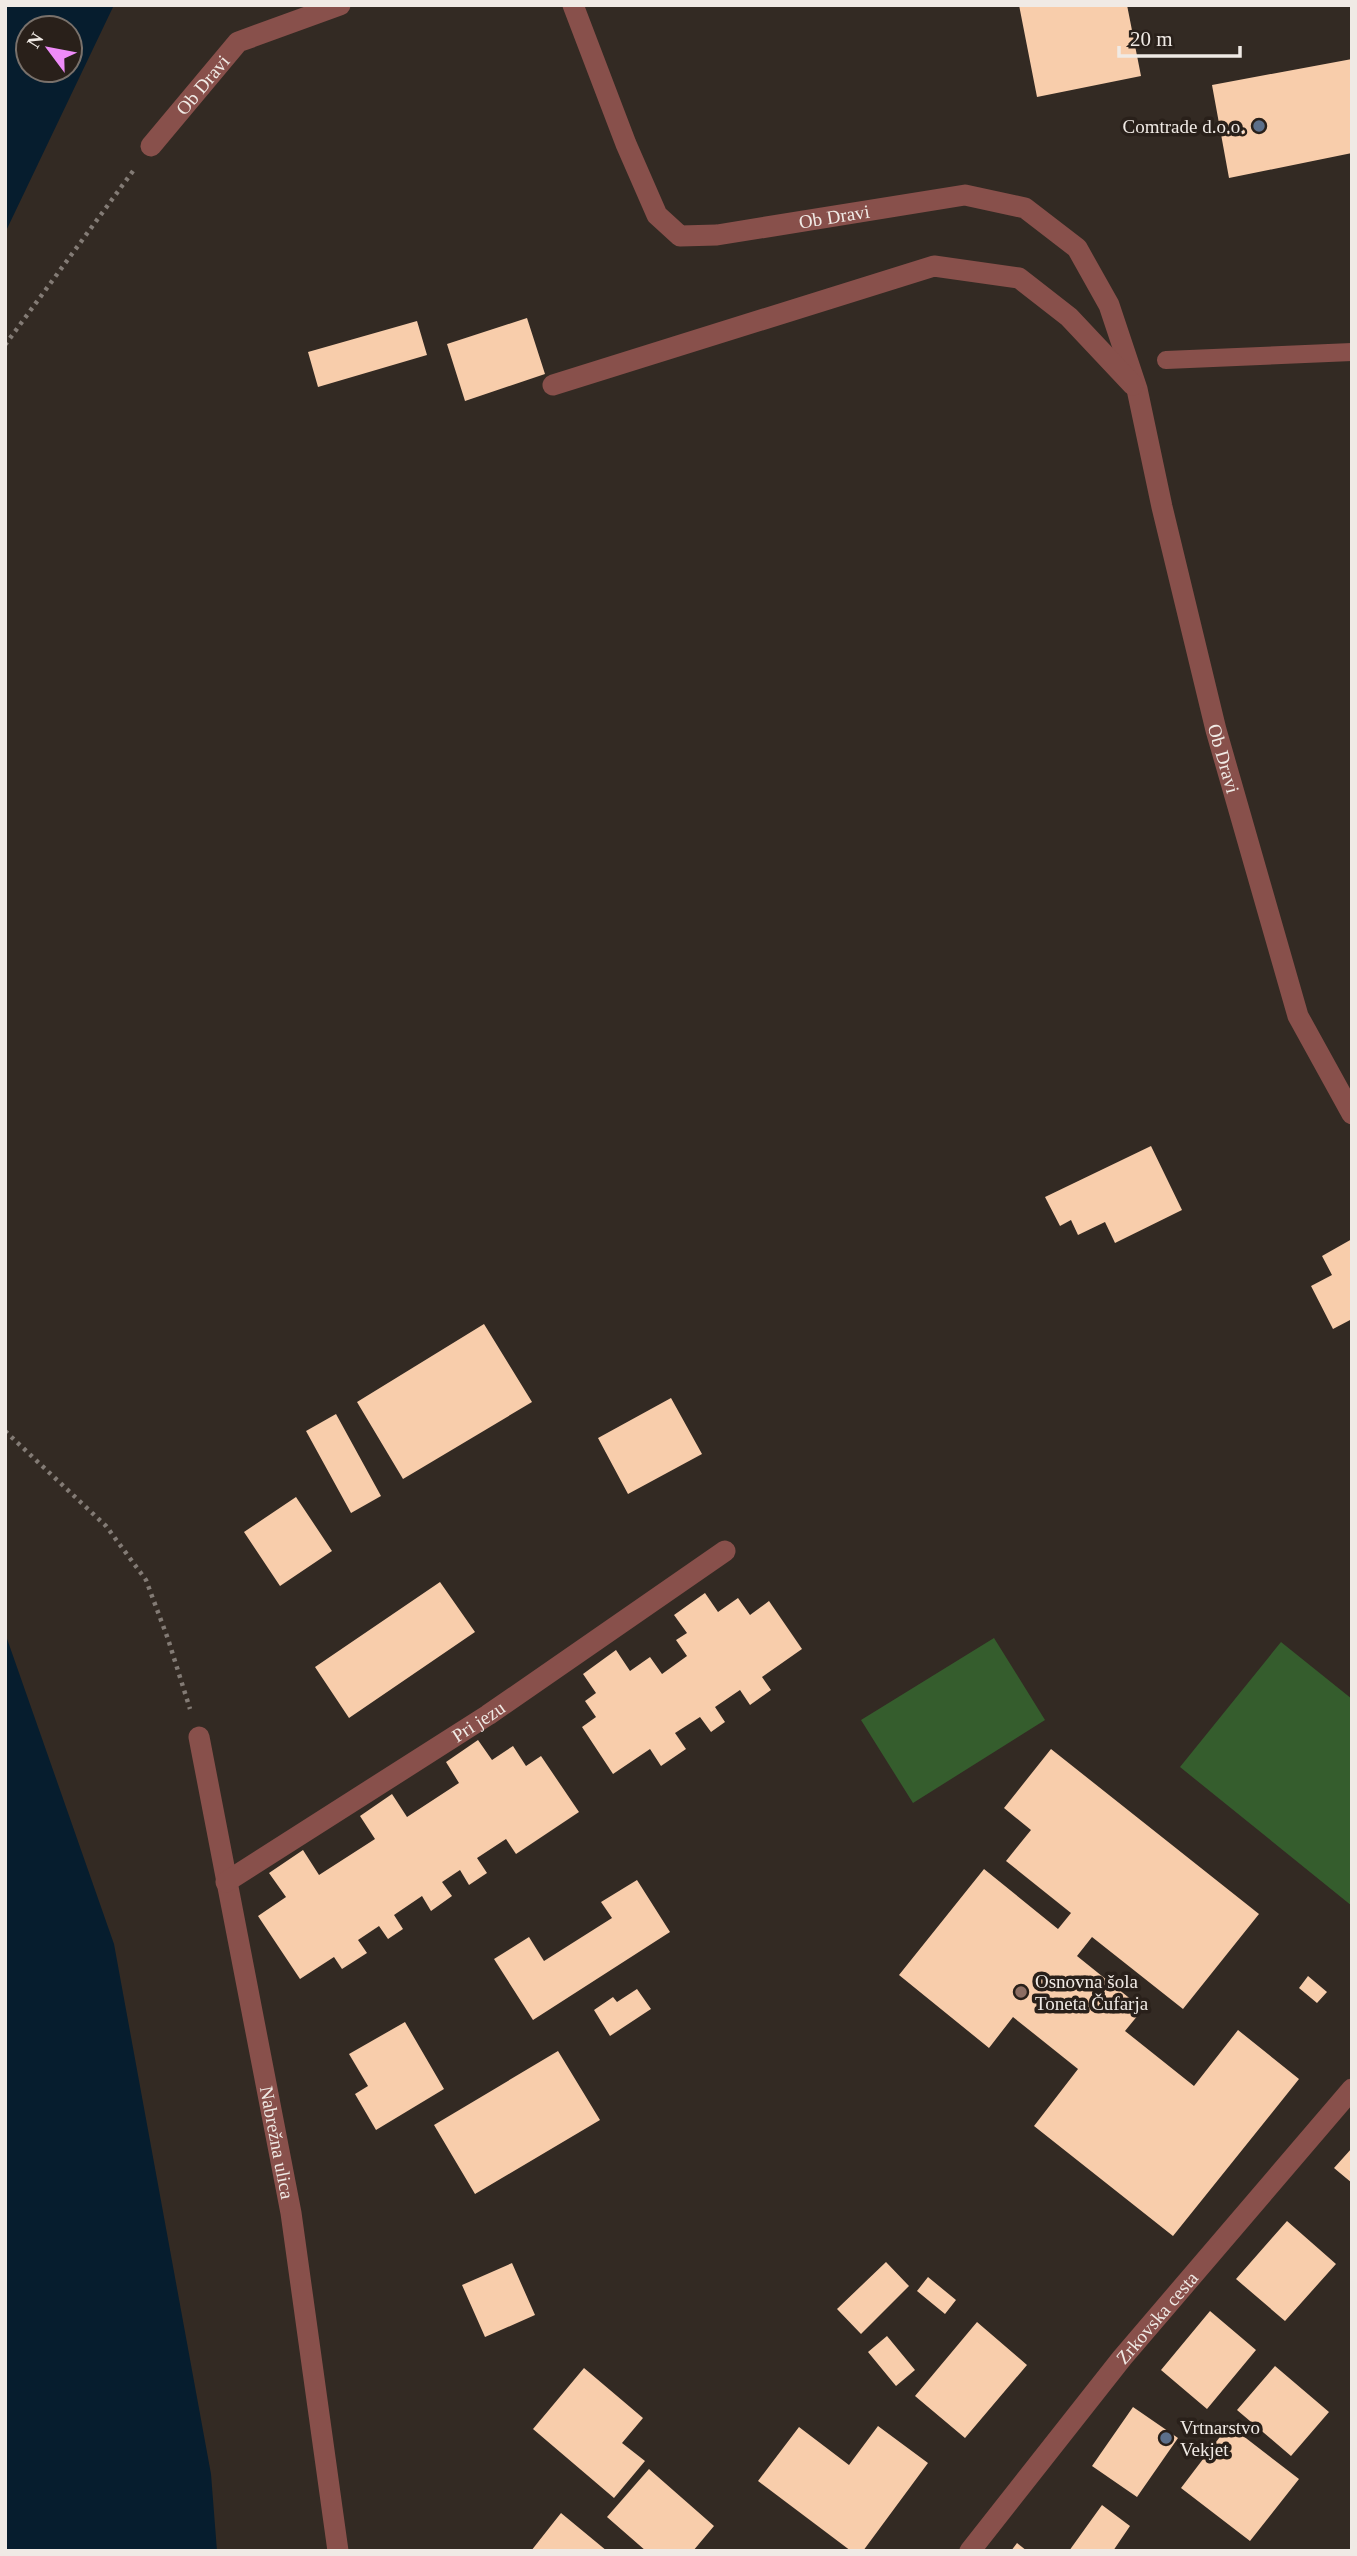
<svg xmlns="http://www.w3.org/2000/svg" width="1357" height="2556" font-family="'Times New Roman',serif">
<rect width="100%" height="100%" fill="#332a23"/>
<path fill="#355d2d" d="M 994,1638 L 1045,1720 L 913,1803 L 861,1720 Z
M 1281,1642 L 1352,1699 L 1352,1906 L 1180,1767 Z"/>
<path fill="#061d2e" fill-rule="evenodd" d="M 5,5 L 114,5 L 5,233 ZM 28,28 L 70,28 L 70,70 L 28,70 Z
M 5,1633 L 114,1944 L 211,2474 L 217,2551 L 5,2551 Z"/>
<path fill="#f8cdab" d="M 1019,5 L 1127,5 L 1141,76 L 1037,97 Z
M 1352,59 L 1352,153 L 1229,178 L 1212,85 Z
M 527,318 L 545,374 L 465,401 L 447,344 Z
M 417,321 L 427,355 L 318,387 L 308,352 Z
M 1151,1146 L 1182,1210 L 1115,1243 L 1105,1222 L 1078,1235 L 1071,1220 L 1060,1226 L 1045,1197 Z
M 1352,1239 L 1352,1319 L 1333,1329 L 1311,1286 L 1332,1275 L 1322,1256 Z
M 484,1324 L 532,1402 L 403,1479 L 357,1402 Z
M 671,1398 L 702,1454 L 628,1494 L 598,1438 Z
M 336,1414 L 381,1496 L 351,1513 L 306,1431 Z
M 296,1497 L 332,1551 L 280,1586 L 244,1532 Z
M 440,1582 L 475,1632 L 349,1718 L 315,1667 Z
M 705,1593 L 718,1612 L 738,1598 L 750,1615 L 769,1601 L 802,1649 L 762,1677 L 771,1690 L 750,1705 L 740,1690 L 715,1707 L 725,1722 L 711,1732 L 700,1717 L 675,1733 L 686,1749 L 661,1766 L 650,1749 L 613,1774 L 582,1727 L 596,1717 L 585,1701 L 596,1693 L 583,1674 L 616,1650 L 630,1671 L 650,1657 L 662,1674 L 687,1656 L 676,1640 L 687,1633 L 674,1615 Z
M 478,1740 L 492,1760 L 513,1746 L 526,1766 L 541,1756 L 579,1812 L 516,1854 L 506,1839 L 477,1858 L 487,1873 L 469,1885 L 460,1870 L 442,1882 L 452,1896 L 431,1911 L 422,1896 L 394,1915 L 403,1929 L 388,1939 L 379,1926 L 358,1940 L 367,1953 L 342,1969 L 334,1957 L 300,1979 L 258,1916 L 286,1897 L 269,1873 L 303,1850 L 319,1875 L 375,1839 L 360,1816 L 392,1794 L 407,1817 L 459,1783 L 446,1762 Z
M 1051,1749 L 1259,1914 L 1183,2009 L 1092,1937 L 1077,1956 L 1143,2009 L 1125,2031 L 1194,2086 L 1238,2030 L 1299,2079 L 1173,2236 L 1034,2126 L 1078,2069 L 1013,2017 L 989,2048 L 899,1975 L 984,1869 L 1058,1929 L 1071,1913 L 1006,1861 L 1031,1830 L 1004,1808 Z
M 637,1880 L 670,1932 L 533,2020 L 494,1959 L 529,1937 L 544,1961 L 612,1918 L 601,1902 Z
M 1308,1976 L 1327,1992 L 1317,2003 L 1299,1988 Z
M 637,1989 L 651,2009 L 610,2036 L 594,2010 L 613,1997 L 617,2002 Z
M 405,2022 L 444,2089 L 376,2130 L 355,2094 L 368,2086 L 349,2054 Z
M 558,2051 L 600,2120 L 475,2194 L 434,2125 Z
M 1352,2148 L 1352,2183 L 1334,2168 Z
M 1287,2221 L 1336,2264 L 1285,2321 L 1236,2279 Z
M 886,2262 L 909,2286 L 861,2334 L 837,2309 Z
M 512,2263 L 535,2315 L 485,2337 L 462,2285 Z
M 928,2277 L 956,2300 L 945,2314 L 917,2291 Z
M 1210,2311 L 1256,2350 L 1207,2409 L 1161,2370 Z
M 977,2322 L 1027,2365 L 965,2438 L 915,2396 Z
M 887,2336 L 915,2370 L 896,2386 L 868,2352 Z
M 1275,2366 L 1329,2412 L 1291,2456 L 1237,2410 Z
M 584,2368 L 643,2418 L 622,2443 L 645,2461 L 614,2498 L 533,2429 Z
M 1133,2407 L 1178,2438 L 1137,2497 L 1092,2466 Z
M 1229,2425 L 1299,2479 L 1250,2541 L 1181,2488 Z
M 878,2426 L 928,2463 L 863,2551 L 851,2551 L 758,2481 L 799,2427 L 849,2465 Z
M 649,2469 L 714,2526 L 693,2551 L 646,2551 L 607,2517 Z
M 1102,2505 L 1130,2526 L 1113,2551 L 1069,2551 Z
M 561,2513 L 607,2551 L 531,2551 Z
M 1017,2543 L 1027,2551 L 1011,2551 Z"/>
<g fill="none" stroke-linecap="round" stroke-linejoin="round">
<path stroke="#837b75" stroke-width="4.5" stroke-dasharray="3.5 5" stroke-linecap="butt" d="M 5,345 L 133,171
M 5,1431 L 106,1526 L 146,1580 L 168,1639 L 190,1709"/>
<path stroke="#88504b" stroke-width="18" d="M 1166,360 L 1352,352"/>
<g stroke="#88504b" stroke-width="21">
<path id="s1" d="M 573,5 L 626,144 L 657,215 L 680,236 L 717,235 L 965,195 L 1025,208 L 1077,248 L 1109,305 L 1137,389 L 1162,507 L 1216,730 L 1298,1016 L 1352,1114"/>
<path id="s2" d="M 151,146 L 238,42 L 340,5"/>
<path d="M 553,385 L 934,266 L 1019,278 L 1069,317 L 1133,385"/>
<path id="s3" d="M 199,1737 L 291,2213 L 338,2551"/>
<path id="s4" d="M 226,1882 L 488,1715 L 725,1551"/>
<path id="s5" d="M 970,2551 L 1122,2358 L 1352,2089"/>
</g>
</g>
<g fill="#5c6f8a" stroke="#29201a" stroke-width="2.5">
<circle cx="1259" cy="126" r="7"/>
<circle cx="1166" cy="2438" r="7"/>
</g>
<circle fill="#8d6e63" stroke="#29201a" stroke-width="2.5" cx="1021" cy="1992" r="7"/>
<g text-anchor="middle" stroke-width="7" stroke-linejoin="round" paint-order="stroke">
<g font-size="19" fill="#f0eae5" stroke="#29201a">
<text dy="7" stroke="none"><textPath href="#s2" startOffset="80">Ob Dravi</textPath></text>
<text dy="7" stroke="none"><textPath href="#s1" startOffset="413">Ob Dravi</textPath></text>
<text dy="7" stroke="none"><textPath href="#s1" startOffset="1206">Ob Dravi</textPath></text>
<text dy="7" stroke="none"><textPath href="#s4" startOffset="299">Pri jezu</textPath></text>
<text dy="7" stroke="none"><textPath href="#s3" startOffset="413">Nabrežna ulica</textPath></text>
<text dy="7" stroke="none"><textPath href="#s5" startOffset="299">Zrkovska cesta</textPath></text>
</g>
<g font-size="19" fill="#f0eae5" stroke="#29201a" text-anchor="start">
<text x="1245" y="133" text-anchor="end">Comtrade d.o.o.</text>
<text x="1035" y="1988">Osnovna šola<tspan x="1035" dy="22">Toneta Čufarja</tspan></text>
<text x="1180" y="2434">Vrtnarstvo<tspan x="1180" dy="22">Vekjet</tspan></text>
</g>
</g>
<rect width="1357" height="2556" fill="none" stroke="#f0eae5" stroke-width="14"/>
<g transform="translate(49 49) rotate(302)"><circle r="33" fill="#29201a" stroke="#79716b" stroke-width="2"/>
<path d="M0-5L12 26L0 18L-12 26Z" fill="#ee8bf8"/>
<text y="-10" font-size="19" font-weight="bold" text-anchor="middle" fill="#f0eae5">N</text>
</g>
<path d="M1119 46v10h121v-10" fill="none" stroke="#f0eae5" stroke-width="3.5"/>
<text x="1130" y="46" font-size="21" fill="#f0eae5" stroke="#29201a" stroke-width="5" paint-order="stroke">20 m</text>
</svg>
